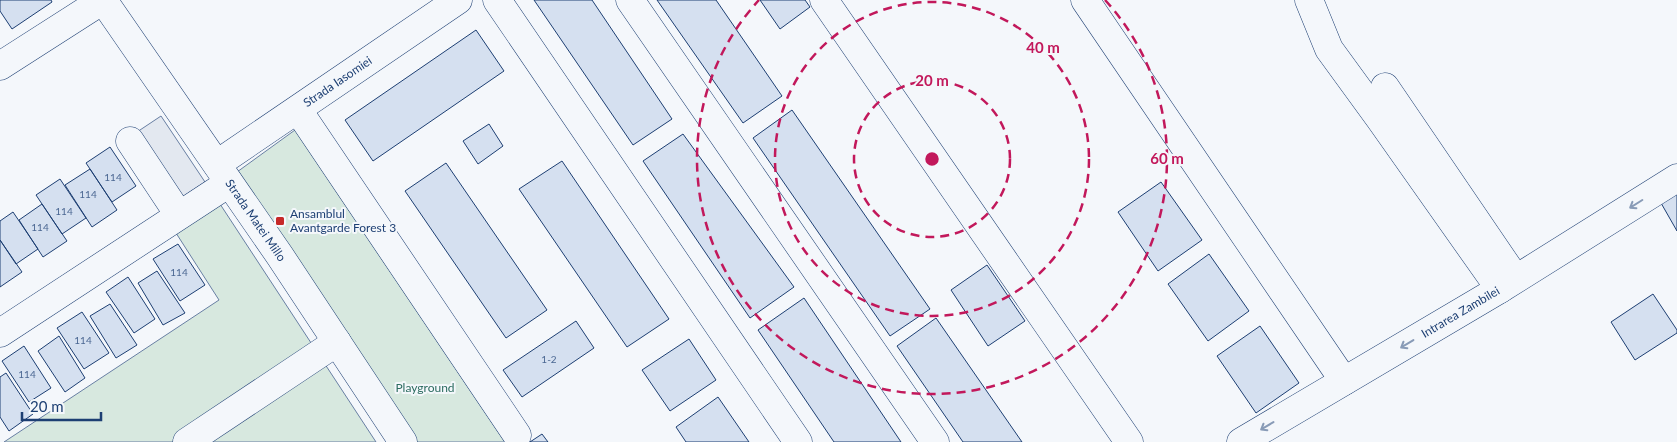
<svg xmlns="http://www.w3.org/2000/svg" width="1677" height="442" font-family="Lato,sans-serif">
<rect width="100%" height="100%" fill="#f4f7fb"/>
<path fill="#d7e8df" stroke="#687fa3" d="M 295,130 L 505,442 L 416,442 L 237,172 Z
M 220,204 L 376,442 L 4,442 L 219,300 L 176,233 Z"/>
<path fill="#e3e8f0" stroke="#687fa3" d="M 161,116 L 205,182 L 163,210 L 119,144 Z"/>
<path fill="#d5e0f0" stroke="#1d3f73" d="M 0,0 L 51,0 L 52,2 L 12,29 L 0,11 Z
M 534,0 L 592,0 L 672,119 L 633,145 Z
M 657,0 L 716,0 L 782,96 L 743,123 Z
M 760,0 L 805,0 L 810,7 L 780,29 Z
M 476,30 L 504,71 L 373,161 L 345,120 Z
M 792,110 L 930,309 L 890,336 L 753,138 Z
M 489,124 L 503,146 L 478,164 L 463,141 Z
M 683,134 L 794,287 L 750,318 L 643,161 Z
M 110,147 L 136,186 L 112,202 L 86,163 Z
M 562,161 L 669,319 L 627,347 L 519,189 Z
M 446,163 L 547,310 L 506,338 L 405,191 Z
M 90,169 L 117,210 L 92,227 L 65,185 Z
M 60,179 L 86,218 L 62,234 L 36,195 Z
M 1161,182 L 1202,240 L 1158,271 L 1118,212 Z
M 1677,193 L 1677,231 L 1661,203 Z
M 42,204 L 67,241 L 43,257 L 19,220 Z
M 13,212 L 38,249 L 16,264 L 0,240 L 0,221 Z
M 0,240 L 22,272 L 0,287 Z
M 178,244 L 205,285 L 180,301 L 153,259 Z
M 1209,254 L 1249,311 L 1208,341 L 1168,284 Z
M 987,265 L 1025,321 L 988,346 L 951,290 Z
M 157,271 L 185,313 L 163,325 L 138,283 Z
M 128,277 L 155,319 L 134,333 L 106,292 Z
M 1653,294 L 1677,330 L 1677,333 L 1635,360 L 1611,322 Z
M 804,298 L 901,442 L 834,442 L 758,330 Z
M 110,304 L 137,345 L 116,358 L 90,316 Z
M 82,312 L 109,353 L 84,369 L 57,328 Z
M 936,318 L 1022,442 L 963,442 L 897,346 Z
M 576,321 L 594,348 L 522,397 L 503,370 Z
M 1260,326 L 1299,383 L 1256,413 L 1217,356 Z
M 59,336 L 85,378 L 65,392 L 38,351 Z
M 689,339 L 716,380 L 670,411 L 642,370 Z
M 24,346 L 51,388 L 29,402 L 2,361 Z
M 6,373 L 33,414 L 9,431 L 0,417 L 0,377 Z
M 718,397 L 749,442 L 686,442 L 676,427 Z
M 542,434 L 548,442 L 530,442 Z"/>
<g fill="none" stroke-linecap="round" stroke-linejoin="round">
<defs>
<g id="minor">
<path id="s1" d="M 103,0 L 280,256 L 403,442"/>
<path d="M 497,0 L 798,442"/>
<path d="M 630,0 L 935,442"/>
<path d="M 824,0 L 1129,442"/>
<path d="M 1085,0 L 1344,381"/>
<path d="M 1309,0 L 1329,49 L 1380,119 L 1500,289"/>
<path d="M 0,66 L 103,0"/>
<path d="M 1385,87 L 1509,269"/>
<path d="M 298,110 L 517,435"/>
<path d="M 130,141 L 179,215"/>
<path id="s2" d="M 217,164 L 458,0"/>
<path d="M 0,333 L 229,183"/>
<path d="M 187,442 L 337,342"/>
<path id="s3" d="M 1241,442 L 1500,289 L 1677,178"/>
</g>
</defs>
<use href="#minor" stroke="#1d3f73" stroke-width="29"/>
<use href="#minor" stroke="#f4f7fb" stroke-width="28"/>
</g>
<defs><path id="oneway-shaft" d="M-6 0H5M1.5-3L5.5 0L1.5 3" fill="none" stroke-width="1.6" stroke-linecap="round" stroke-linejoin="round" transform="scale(1.25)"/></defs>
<g stroke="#889bb7">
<use href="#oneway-shaft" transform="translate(1636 204) rotate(148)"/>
<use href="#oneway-shaft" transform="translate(1407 344) rotate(149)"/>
<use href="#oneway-shaft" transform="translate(1267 426) rotate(149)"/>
</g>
<g fill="none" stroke="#c2185b" stroke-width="2.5" stroke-dasharray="9 6">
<circle cx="932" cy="159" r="78"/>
<circle cx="932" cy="159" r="157"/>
<path d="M1105 0A235 235 0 1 1 759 0"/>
</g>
<rect fill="#c62828" stroke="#f4f7fb" stroke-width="2" x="275" y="216" width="10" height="10" rx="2.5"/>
<g text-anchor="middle" stroke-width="4" stroke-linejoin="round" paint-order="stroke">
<g font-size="10" fill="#4b6792">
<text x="113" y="181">114</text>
<text x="88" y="198">114</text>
<text x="64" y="215">114</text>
<text x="40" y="231">114</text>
<text x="179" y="276">114</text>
<text x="83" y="344">114</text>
<text x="549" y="363">1-2</text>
<text x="27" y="378">114</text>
</g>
<g font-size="12" fill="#1d3f73" stroke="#f4f7fb">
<text dy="4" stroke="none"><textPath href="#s2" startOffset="146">Strada Iasomiei</textPath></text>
<text dy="4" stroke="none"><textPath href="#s1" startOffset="268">Strada Matei Millo</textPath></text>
<text dy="4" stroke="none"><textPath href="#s3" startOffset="255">Intrarea Zambilei</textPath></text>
</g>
<g font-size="12" fill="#1d3f73" stroke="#f4f7fb" text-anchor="start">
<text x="290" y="218">Ansamblul<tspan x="290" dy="14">Avantgarde Forest 3</tspan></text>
</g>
<g font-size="12" fill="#2c6c60" stroke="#f4f7fb">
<text x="425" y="392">Playground</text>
</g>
</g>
<circle cx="932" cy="159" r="8" fill="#c2185b" stroke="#f4f7fb" stroke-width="2.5"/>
<g font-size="15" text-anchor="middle" font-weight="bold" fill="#c2185b" stroke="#f4f7fb" stroke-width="4" stroke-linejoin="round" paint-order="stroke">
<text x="1043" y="53">40 m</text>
<text x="932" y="86">20 m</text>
<text x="1167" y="164">60 m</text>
</g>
<path d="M22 412v8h79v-8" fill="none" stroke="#1d3f73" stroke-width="2.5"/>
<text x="30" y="412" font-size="15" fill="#1d3f73" stroke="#f4f7fb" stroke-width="4" paint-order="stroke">20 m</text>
</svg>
